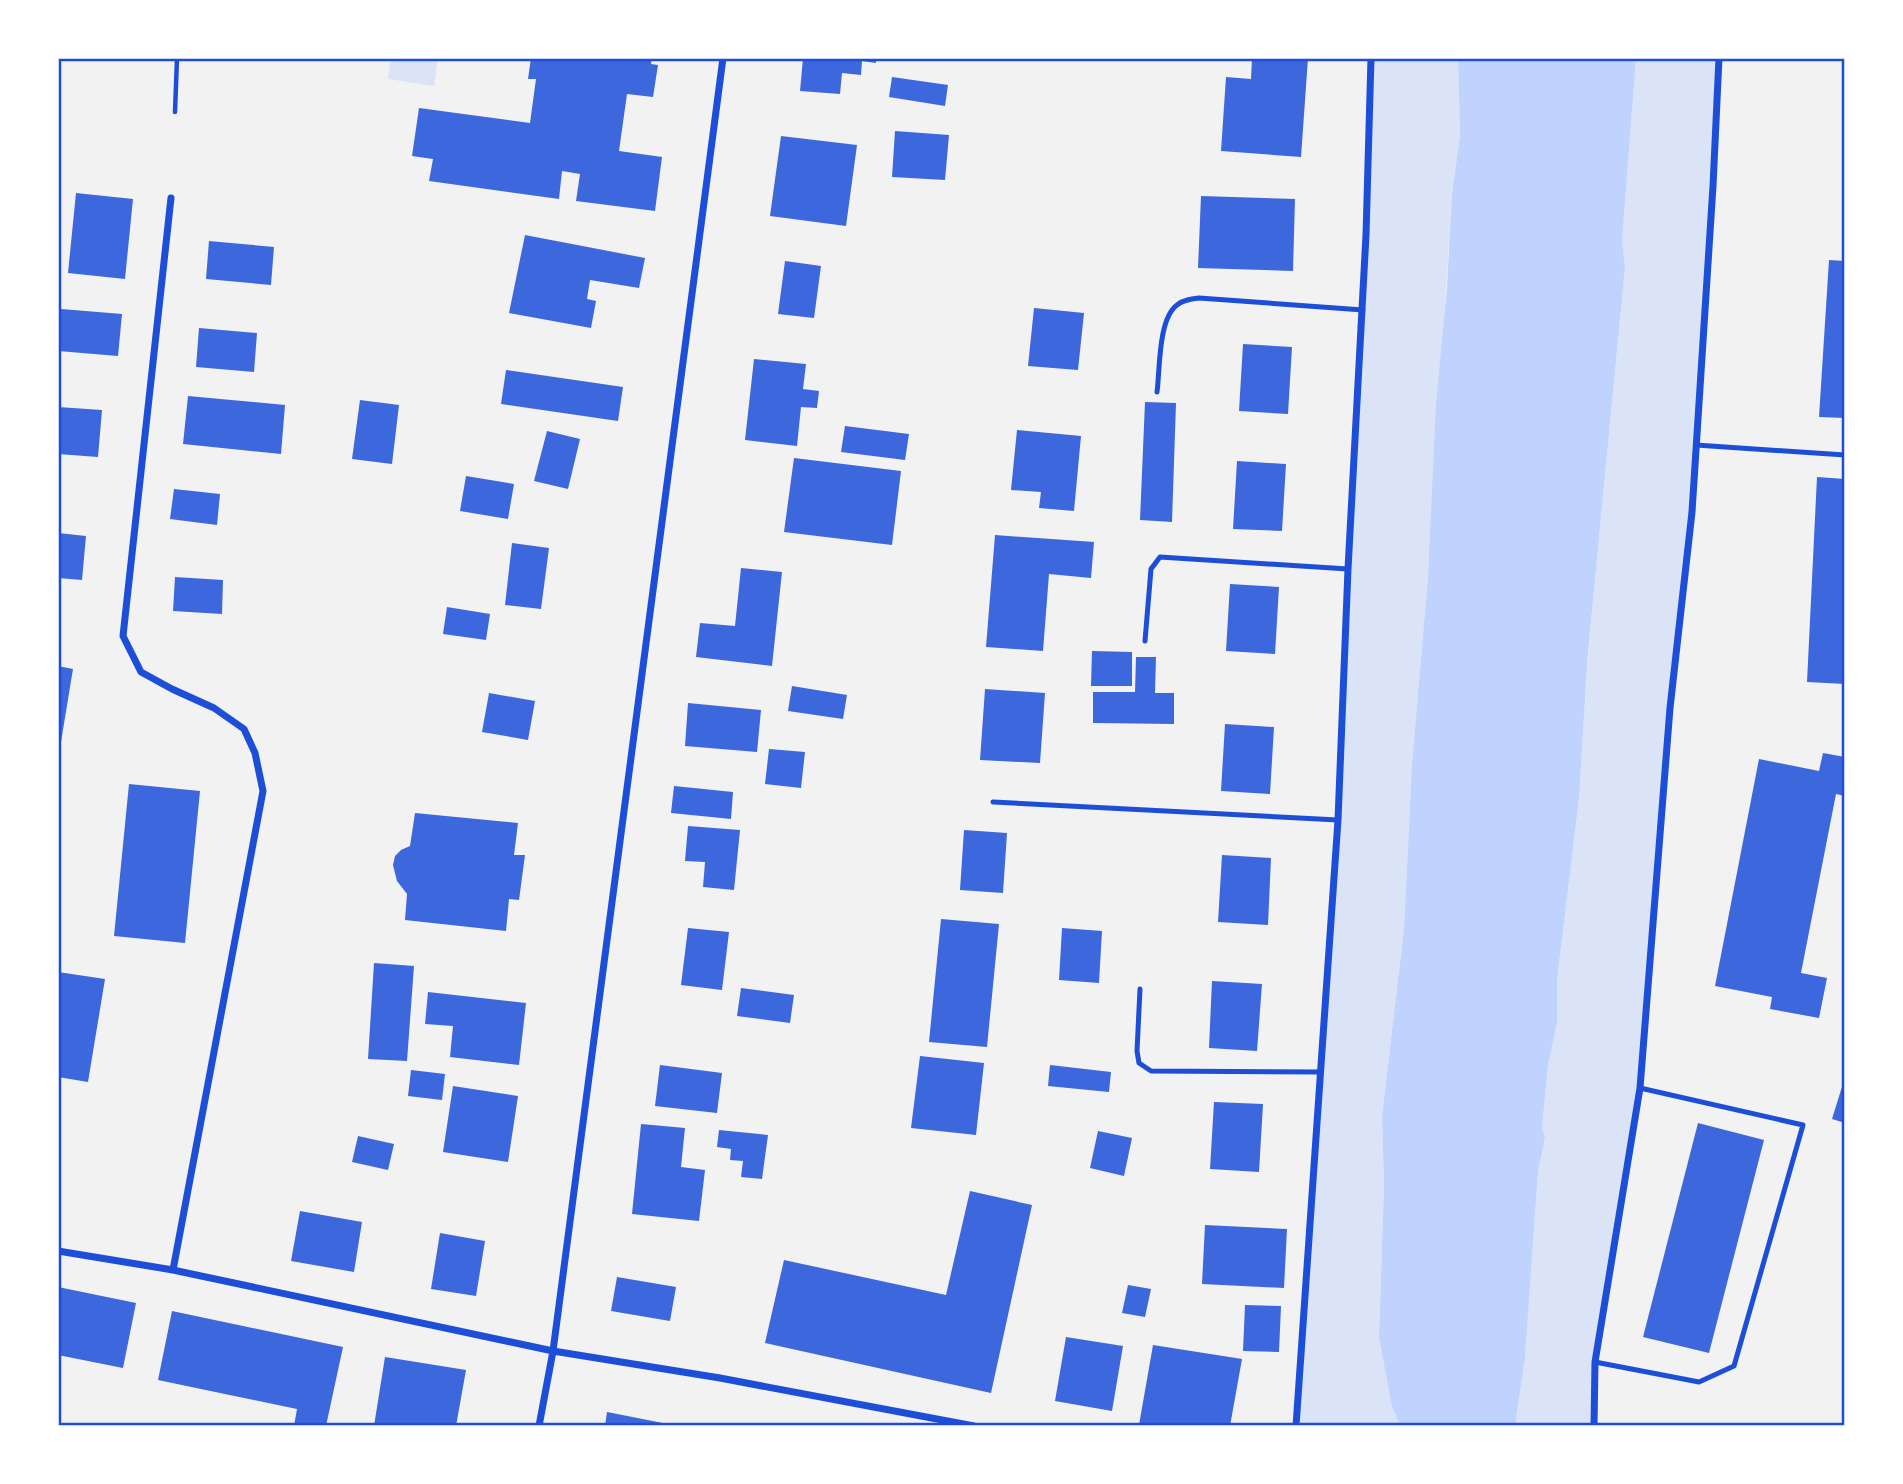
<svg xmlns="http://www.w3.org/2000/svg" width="1903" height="1484" font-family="'Source Serif 4',serif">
<rect width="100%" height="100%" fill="#f2f2f2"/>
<path fill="#dbe4f7" d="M 391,58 L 438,58 L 434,86 L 388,79 Z
M 1371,58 L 1458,58 L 1460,135 L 1452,194 L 1428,577 L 1412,764 L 1404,929 L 1382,1116 L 1384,1185 L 1379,1338 L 1392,1407 L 1403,1426 L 1296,1426 L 1338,820 Z
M 1636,58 L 1719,58 L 1692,512 L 1680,616 L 1640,1088 L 1595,1362 L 1594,1426 L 1515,1426 L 1525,1358 L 1538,1171 L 1545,1139 L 1542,1128 L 1548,1065 L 1557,1023 L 1557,980 L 1579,799 L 1589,643 L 1625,267 L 1622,241 Z"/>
<path fill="#bfd3fe" d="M 1458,58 L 1636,58 L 1622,241 L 1625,267 L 1588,652 L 1579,799 L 1557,980 L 1557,1023 L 1548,1065 L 1542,1128 L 1545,1138 L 1538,1171 L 1525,1358 L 1515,1426 L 1401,1426 L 1392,1407 L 1379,1338 L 1384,1185 L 1382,1116 L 1404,929 L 1412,764 L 1428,577 L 1436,405 L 1447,287 L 1452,194 L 1460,135 Z"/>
<path fill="#3d67dc" d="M 531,58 L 652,58 L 651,64 L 658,65 L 653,97 L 627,94 L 619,151 L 662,157 L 655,211 L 576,201 L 580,174 L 562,171 L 559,199 L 429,181 L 433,159 L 412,156 L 419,108 L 530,123 L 536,79 L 528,79 Z
M 803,58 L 876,58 L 876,63 L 862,61 L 861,75 L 842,73 L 840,94 L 800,91 Z
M 1252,58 L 1308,58 L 1301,157 L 1221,151 L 1226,77 L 1251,79 Z
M 892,77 L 948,85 L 945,106 L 889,97 Z
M 895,131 L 949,135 L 945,180 L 892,177 Z
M 781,136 L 857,145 L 846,226 L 770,216 Z
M 76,193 L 133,199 L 125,279 L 68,273 Z
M 1201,196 L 1295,199 L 1293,271 L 1198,268 Z
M 525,235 L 645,258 L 639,288 L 590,280 L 587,299 L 596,301 L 591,328 L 509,313 Z
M 209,241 L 274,247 L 271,285 L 206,279 Z
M 1829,260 L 1845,261 L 1845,418 L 1819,417 Z
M 785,261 L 821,266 L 814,318 L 778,314 Z
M 1034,308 L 1084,313 L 1078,370 L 1028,366 Z
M 61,309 L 122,314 L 118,356 L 58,351 Z
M 199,328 L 257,333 L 254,372 L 196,367 Z
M 1243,344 L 1292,347 L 1288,414 L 1239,411 Z
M 754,359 L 806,364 L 803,389 L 819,391 L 817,408 L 801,407 L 797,446 L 745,440 Z
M 506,370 L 623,387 L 618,421 L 501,404 Z
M 188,396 L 285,405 L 281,454 L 183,444 Z
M 360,400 L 399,405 L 392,464 L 352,459 Z
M 1145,402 L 1176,403 L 1172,522 L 1140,520 Z
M 58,407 L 102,410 L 98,457 L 58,454 Z
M 845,426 L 909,434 L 905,460 L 841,452 Z
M 1017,430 L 1081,436 L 1074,511 L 1039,508 L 1041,492 L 1011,490 Z
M 547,431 L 580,439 L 568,489 L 534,481 Z
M 794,458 L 901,471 L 892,545 L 784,532 Z
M 1237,461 L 1286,464 L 1282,531 L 1233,529 Z
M 466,476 L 514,484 L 508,519 L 460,511 Z
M 1817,477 L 1845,479 L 1845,684 L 1807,682 Z
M 174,489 L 220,494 L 217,525 L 170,519 Z
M 58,533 L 86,536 L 82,580 L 58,578 Z
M 995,535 L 1094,542 L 1091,578 L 1049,574 L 1043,651 L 986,647 Z
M 512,543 L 549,548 L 541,609 L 505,605 Z
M 741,568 L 782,572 L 772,666 L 696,657 L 700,623 L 735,626 Z
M 175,577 L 223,580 L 222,614 L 173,611 Z
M 1230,584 L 1279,587 L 1275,654 L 1226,651 Z
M 447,607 L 490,614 L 486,640 L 443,634 Z
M 1092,651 L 1132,652 L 1132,686 L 1091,686 Z
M 1136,657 L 1156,657 L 1155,693 L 1174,693 L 1174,724 L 1093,723 L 1093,692 L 1135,692 Z
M 58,666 L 73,669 L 59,754 L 58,754 Z
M 792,686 L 847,695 L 843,719 L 788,711 Z
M 985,689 L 1045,693 L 1040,763 L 980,760 Z
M 489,693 L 535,701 L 528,740 L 482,732 Z
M 688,703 L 761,710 L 757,752 L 685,746 Z
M 1225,724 L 1274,727 L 1270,794 L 1221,791 Z
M 769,749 L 805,752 L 801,788 L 765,784 Z
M 1823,753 L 1845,757 L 1845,796 L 1836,794 L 1801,973 L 1827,978 L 1819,1018 L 1770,1009 L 1772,997 L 1715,986 L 1759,759 L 1819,771 Z
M 129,784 L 200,791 L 185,943 L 114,936 Z
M 674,786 L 733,792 L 731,819 L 671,813 Z
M 415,813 L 518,823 L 514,855 L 525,855 L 519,900 L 509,899 L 506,931 L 405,920 L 407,894 L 397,881 L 393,865 L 395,856 L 401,850 L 410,846 Z
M 688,826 L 740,830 L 734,890 L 703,887 L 705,862 L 685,861 Z
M 964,830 L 1007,833 L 1003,893 L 960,890 Z
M 1222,855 L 1271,858 L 1268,925 L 1218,922 Z
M 941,919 L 999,924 L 987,1047 L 929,1042 Z
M 688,928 L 729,932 L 722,990 L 681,985 Z
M 1062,928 L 1102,931 L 1099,983 L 1059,980 Z
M 374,963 L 414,966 L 407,1061 L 368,1059 Z
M 58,972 L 105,979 L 88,1082 L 58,1077 Z
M 1212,981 L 1262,984 L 1257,1051 L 1209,1048 Z
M 741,988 L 794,995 L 790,1023 L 737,1016 Z
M 428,992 L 526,1003 L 519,1065 L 450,1057 L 453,1026 L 425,1024 Z
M 920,1056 L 984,1063 L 976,1135 L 911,1128 Z
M 660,1065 L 722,1073 L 717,1113 L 655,1106 Z
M 1050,1065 L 1111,1072 L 1109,1092 L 1048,1086 Z
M 411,1070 L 445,1074 L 442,1100 L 408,1096 Z
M 1845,1077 L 1845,1123 L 1832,1119 Z
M 453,1086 L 518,1096 L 508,1162 L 443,1152 Z
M 1214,1102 L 1263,1104 L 1259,1172 L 1210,1169 Z
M 1698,1123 L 1764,1140 L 1709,1353 L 1643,1337 Z
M 641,1124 L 685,1128 L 681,1167 L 705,1170 L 699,1221 L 632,1214 Z
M 719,1130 L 768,1135 L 762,1179 L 741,1177 L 743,1161 L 730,1160 L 731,1149 L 717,1147 Z
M 1098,1131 L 1132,1138 L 1124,1176 L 1090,1168 Z
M 358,1136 L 394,1144 L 388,1170 L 352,1162 Z
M 970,1191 L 1032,1205 L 991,1393 L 765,1343 L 784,1260 L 946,1295 Z
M 300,1211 L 362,1222 L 354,1272 L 291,1261 Z
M 1205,1225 L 1287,1229 L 1284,1288 L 1202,1284 Z
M 440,1233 L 485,1241 L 476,1296 L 431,1289 Z
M 617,1277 L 676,1287 L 670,1321 L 611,1311 Z
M 1128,1285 L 1151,1289 L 1145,1317 L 1122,1313 Z
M 58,1287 L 136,1303 L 123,1368 L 58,1355 Z
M 1245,1305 L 1281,1306 L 1279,1352 L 1243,1351 Z
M 172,1311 L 343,1347 L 326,1426 L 294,1426 L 297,1409 L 158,1380 Z
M 1066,1337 L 1123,1346 L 1112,1411 L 1055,1401 Z
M 1153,1345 L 1242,1359 L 1230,1426 L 1139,1425 Z
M 385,1357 L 466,1370 L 456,1426 L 374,1426 Z
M 607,1412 L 673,1425 L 673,1426 L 605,1426 Z"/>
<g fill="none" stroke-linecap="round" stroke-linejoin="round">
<path stroke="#1d4ed8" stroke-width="4.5" d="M 175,112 L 177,58"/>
<path stroke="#1d4ed8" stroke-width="5" d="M 1157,392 C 1160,370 1158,319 1177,305 C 1183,300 1191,299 1199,298 L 1363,310
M 1696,445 L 1845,455
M 1145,641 L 1151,569 L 1160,557 L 1348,569
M 993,802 L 1338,820
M 1140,989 L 1137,1051 L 1139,1063 L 1151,1071 L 1321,1072
M 1595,1362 L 1699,1382 L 1734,1366 L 1803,1125 L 1640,1088"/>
<path stroke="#1d4ed8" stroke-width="7" d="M 171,198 L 123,636 L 141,672 L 172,689 L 214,708 L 244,729 L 255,753 L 263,791 L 173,1270
M 58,1251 L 173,1270 L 553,1351 L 720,1378 L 974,1426
M 539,1426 L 553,1351 L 723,58
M 1296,1426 L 1338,820 L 1348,569 L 1366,235 L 1371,58
M 1594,1426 L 1595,1362 L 1640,1088 L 1670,708 L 1692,512 L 1713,186 L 1719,58"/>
</g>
<rect width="1903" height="1484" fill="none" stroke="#ffffff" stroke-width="119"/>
<rect x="60" y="60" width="1783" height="1364" fill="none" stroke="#1d4ed8" stroke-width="2.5"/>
</svg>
